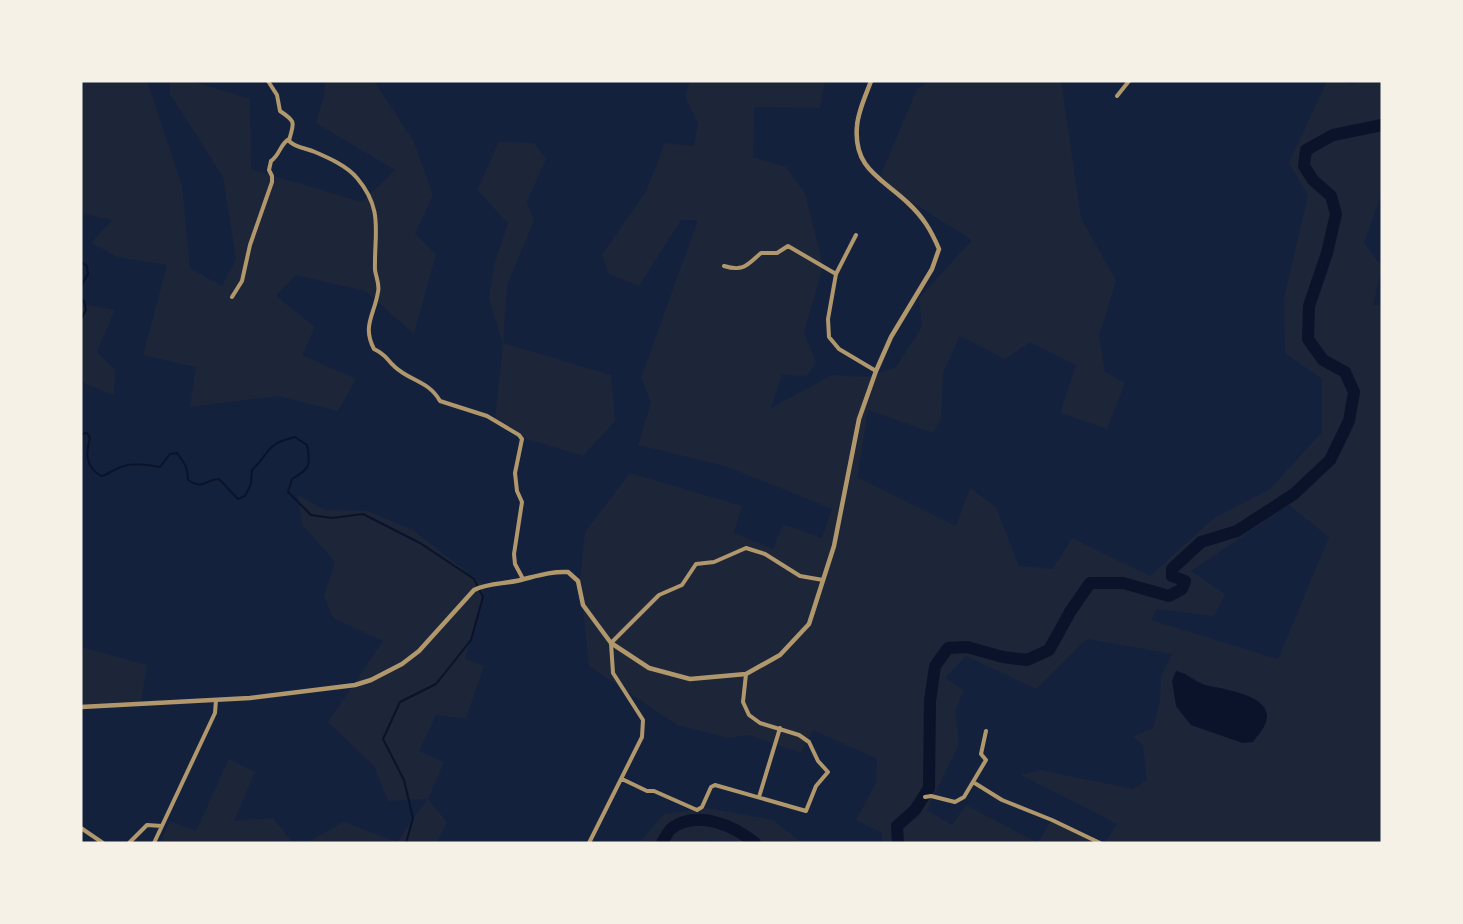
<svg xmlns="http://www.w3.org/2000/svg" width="1463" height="924" font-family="Signika,sans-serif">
<rect width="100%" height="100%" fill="#14213d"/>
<path fill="#1d2539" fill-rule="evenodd" d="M 81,81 L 147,81 L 182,186 L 190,268 L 222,286 L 236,259 L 223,177 L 170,94 L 170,81 L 191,81 L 250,99 L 251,169 L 362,202 L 395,170 L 316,123 L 324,96 L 325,81 L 374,81 L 414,142 L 433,195 L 415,234 L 436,254 L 414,334 L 365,291 L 296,275 L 276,296 L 315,327 L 302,355 L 356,379 L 338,411 L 279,396 L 190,407 L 196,367 L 143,355 L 167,265 L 118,257 L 91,243 L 112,220 L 81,213 Z
M 690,81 L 825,81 L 820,108 L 754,107 L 753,157 L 786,167 L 805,193 L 823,266 L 804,333 L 816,362 L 807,376 L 782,375 L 771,408 L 832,375 L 867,377 L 896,367 L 922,327 L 919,298 L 972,240 L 878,181 L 917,89 L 931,81 L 1061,81 L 1081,218 L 1116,281 L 1099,336 L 1105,372 L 1125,383 L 1107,429 L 1060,413 L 1076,365 L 1030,342 L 1005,359 L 960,336 L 943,373 L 941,418 L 933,433 L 868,410 L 857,477 L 956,526 L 970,488 L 996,507 L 1019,566 L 1053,569 L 1072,538 L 1150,576 L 1214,518 L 1270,489 L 1322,432 L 1322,379 L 1285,353 L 1284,298 L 1308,196 L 1289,163 L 1327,81 L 1343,81 L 1351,85 L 1362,81 L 1382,81 L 1382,193 L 1364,243 L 1382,267 L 1373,305 L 1382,305 L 1382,843 L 1038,843 L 1050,822 L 1105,842 L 1117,824 L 1021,775 L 1040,770 L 1133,789 L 1147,780 L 1143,745 L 1132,737 L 1153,728 L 1160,701 L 1161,676 L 1172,654 L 1087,639 L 1036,689 L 966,656 L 945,678 L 964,690 L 955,711 L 959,744 L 927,810 L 952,825 L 966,805 L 1038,843 L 882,843 L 882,833 L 856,820 L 876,783 L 877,759 L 813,730 L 801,753 L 749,735 L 728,738 L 677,725 L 589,666 L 580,580 L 585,532 L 630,473 L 742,506 L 734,533 L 773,549 L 783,524 L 822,538 L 832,509 L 725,466 L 638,445 L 651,402 L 641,378 L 698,220 L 681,220 L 639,286 L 609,274 L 602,255 L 646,191 L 665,143 L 694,146 L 698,124 L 685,96 ZM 1289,505 L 1329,537 L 1278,659 L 1151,620 L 1157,609 L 1214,616 L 1225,594 L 1191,571 ZM 1184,673 L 1203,684 L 1243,743 L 1191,725 L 1176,706 Z
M 499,142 L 534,143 L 546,159 L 527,202 L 534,221 L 507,285 L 503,343 L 611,375 L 615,421 L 583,456 L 527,439 L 495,420 L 503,344 L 489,299 L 494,265 L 508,223 L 477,190 Z
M 81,304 L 115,310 L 97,352 L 115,370 L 114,395 L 81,382 Z
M 298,495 L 325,510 L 368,511 L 413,530 L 485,586 L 465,659 L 484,666 L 466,719 L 436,715 L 419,751 L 444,762 L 428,799 L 447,822 L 437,843 L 306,843 L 344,822 L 397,842 L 427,799 L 388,801 L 374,766 L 328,722 L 383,641 L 333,618 L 324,596 L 335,562 L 302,524 Z
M 81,647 L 147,665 L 141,702 L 81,708 Z
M 229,759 L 255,772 L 234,821 L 273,818 L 293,843 L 160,843 L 170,821 L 196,831 Z
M 708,808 L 773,820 L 802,843 L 716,843 L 710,840 L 703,843 L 639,843 L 664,814 Z"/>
<path fill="#0b132b" d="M 1176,671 C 1187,673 1194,682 1205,685 C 1222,689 1275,695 1266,722 C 1264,729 1257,736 1253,742 L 1243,743 L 1191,725 L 1176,706 L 1172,681 Z"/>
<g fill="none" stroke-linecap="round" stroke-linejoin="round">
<path stroke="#0b132b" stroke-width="2" d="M 81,262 L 87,266 L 88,274 L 81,286
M 81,300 L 84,301 L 86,310 L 81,319
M 81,434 L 87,433 L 90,438 C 85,454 86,467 101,476 C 109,475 115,468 124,466 C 135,463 149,465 160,467 L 170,454 L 177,453 C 184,462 188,468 188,480 C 204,490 204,480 219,479 L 238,499 L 245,496 L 251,484 L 252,470 C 271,452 265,444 295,437 L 307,445 C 311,465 310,469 292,479 L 288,492 L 311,515 L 332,518 L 363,514 L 420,543 L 474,579 L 483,597 L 471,640 L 436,684 L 400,702 L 383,739 L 404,780 L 413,818 L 406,843"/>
<path stroke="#0b132b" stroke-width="12" d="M 662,843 C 665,838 668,831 672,828 C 698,810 733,825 755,843
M 898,843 L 897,826 L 915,810 L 929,788 L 930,701 L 935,666 L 948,648 L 967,647 L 1003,657 L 1027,660 L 1049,650 L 1070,612 L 1090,583 L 1123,583 L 1169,596 L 1182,589 L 1185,581 L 1172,576 L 1172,569 L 1201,542 L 1237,531 L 1294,494 L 1330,460 L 1349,421 L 1354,392 L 1345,372 L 1323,360 L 1308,339 L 1309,306 L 1327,253 L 1336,214 L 1331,196 L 1313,180 L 1304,166 L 1306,150 L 1333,135 L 1382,125"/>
<path stroke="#b1986c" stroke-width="4" d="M 268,81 L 277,95 L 280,111 C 298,123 293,123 289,141 C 296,148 306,148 315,152 C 329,158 347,166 357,178 C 384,210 374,232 375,270 C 376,277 380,285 378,292 C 374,316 362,326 374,349 C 388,356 385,358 395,367 C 410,381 429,381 440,401 L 487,416 L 519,435 L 522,439 L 515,473 L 517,491 L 522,502 L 514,554 L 515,564 L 523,579
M 1117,96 L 1129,81
M 856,235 L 836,274 L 828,319 L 829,337 L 839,349 L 876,371
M 724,266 C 744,272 747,265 761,253 L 777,253 L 788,246 L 836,274
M 232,297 L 242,281 L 250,245 L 272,182 L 272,176 L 269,170 L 271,161 C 280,155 280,144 289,139
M 622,779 L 647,791 L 654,791 L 697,810 L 702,807 L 711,787 L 715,785 L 806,811 L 816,786 L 828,772 L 818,761 L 809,742 L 799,735 L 760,723 L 749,715 L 743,702 L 746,674
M 973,782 L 1002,800 L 1052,820 L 1100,843
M 759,797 L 780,728
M 925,797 L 931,796 L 955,802 L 964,797 L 986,760 L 981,754 L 986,731
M 81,828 L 103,843
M 129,843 L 147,825 L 162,826
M 154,843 L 215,713 L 216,700
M 589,843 L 642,737 L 643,720 L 613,673 L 611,643 L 659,595 L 682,585 L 696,564 L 714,562 L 746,548 L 765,554 L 800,576 L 823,580"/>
<path stroke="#b1986c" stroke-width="4.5" d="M 81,707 L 250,698 L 355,685 L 371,680 L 402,664 L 419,651 L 474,590 C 488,583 502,584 516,581 C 534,577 550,571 568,572 L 578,581 L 583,605 L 611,643 L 649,668 L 690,679 L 746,674 L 780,655 L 809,624 L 834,546 L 859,419 L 876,371 L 891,337 L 932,269 L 939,249 C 931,230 923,217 908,203 C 882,178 853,169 857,126 C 858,111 866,95 871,81"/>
</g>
<rect width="1463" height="924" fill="none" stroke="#f6f1e7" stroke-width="165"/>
</svg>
